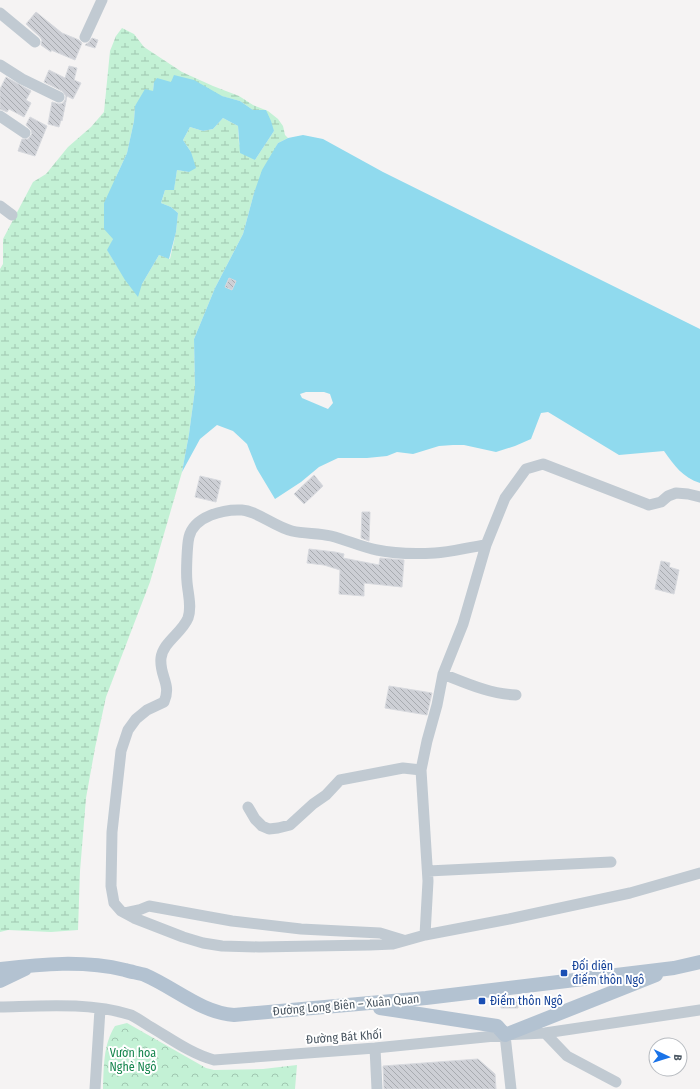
<svg xmlns="http://www.w3.org/2000/svg" width="700" height="1089" font-family="'Fira Sans Condensed',sans-serif">
<defs>
<pattern id="wetland-marsh" width="20" height="14" patternUnits="userSpaceOnUse"><rect width="20" height="14" fill="#c3f1d5"/><path d="M1 5h8M5 5V1M11 12h8M15 12V8" fill="none" stroke="#a0c6b0"/></pattern>
<pattern id="park-crowns" width="20" height="18" patternUnits="userSpaceOnUse"><rect width="20" height="18" fill="#c3f1d5"/><path d="M2 6a3 3 0 1 1 6 0M12 15a3 3 0 1 1 6 0" fill="none" stroke="#a0c6b0"/></pattern>
<pattern id="building-back-hatch" width="6" height="6" patternUnits="userSpaceOnUse"><rect width="6" height="6" fill="#cdcfd5"/><path d="M-1 5l2 2M0 0l6 6M5-1l2 2" fill="none" stroke="#a8abb0"/></pattern>
</defs>
<rect width="100%" height="100%" fill="#f5f3f3"/>
<path fill="url(#wetland-marsh)" fill-rule="evenodd" d="M 122,28 L 134,34 L 144,47 L 182,72 L 213,86 L 239,96 L 253,105 L 268,111 L 278,119 L 283,126 L 285,135 L 288,138 L 278,143 L 254,193 L 243,234 L 215,288 L 194,339 L 195,389 L 189,434 L 182,472 L 150,582 L 106,697 L 95,748 L 86,798 L 80,871 L 78,930 L 51,932 L 8,930 L 0,932 L 0,269 L 3,264 L 3,239 L 33,182 L 46,174 L 68,147 L 91,127 L 104,112 L 110,51 L 116,36 ZM 154,82 L 172,83 L 240,101 L 253,110 L 274,131 L 255,160 L 239,144 L 238,126 L 223,118 L 213,129 L 203,131 L 190,127 L 183,140 L 191,152 L 189,172 L 177,170 L 174,189 L 165,190 L 161,203 L 171,207 L 178,213 L 176,232 L 170,259 L 159,255 L 142,284 L 116,265 L 108,251 L 113,239 L 116,177 L 127,153 L 134,121 L 135,106 L 153,91 Z"/>
<path fill="url(#park-crowns)" d="M 127,1023 L 206,1068 L 214,1070 L 263,1069 L 297,1065 L 295,1089 L 103,1089 C 104,1067 103,1045 115,1026 Z"/>
<path fill="#90daee" fill-rule="evenodd" d="M 174,75 L 194,80 L 222,96 L 240,101 L 253,110 L 266,110 L 271,121 L 274,131 L 255,160 L 240,153 L 238,126 L 223,118 L 213,129 L 203,131 L 190,127 L 183,140 L 191,152 L 196,168 L 189,172 L 177,170 L 174,190 L 165,190 L 161,203 L 171,207 L 178,213 L 176,232 L 169,259 L 159,255 L 142,284 L 138,297 L 125,280 L 107,250 L 113,239 L 104,229 L 104,203 L 127,153 L 134,121 L 135,106 L 145,89 L 153,91 L 154,82 L 157,78 L 171,82 Z
M 303,135 L 323,139 L 383,172 L 700,329 L 700,483 C 683,478 674,465 664,451 L 619,455 L 548,412 L 541,413 L 531,439 L 515,446 L 496,452 L 464,445 L 453,445 L 439,446 L 413,454 L 397,452 L 387,456 L 367,458 L 338,458 L 319,467 L 301,482 L 275,499 L 257,469 L 247,444 L 233,431 L 217,425 L 200,439 L 182,472 L 189,434 L 195,389 L 194,339 L 215,288 L 243,234 L 254,193 L 262,170 L 278,143 L 288,138 ZM 306,392 L 324,392 L 330,394 L 333,403 L 328,409 L 302,398 L 300,394 Z"/>
<path fill="url(#building-back-hatch)" stroke="#d7d9de" d="M 36,12 L 62,33 L 79,40 L 82,43 L 75,60 L 51,50 L 51,52 L 41,45 L 42,40 L 40,37 L 26,24 Z
M 92,38 L 98,40 L 95,48 L 85,45 L 89,42 Z
M 69,66 L 77,68 L 74,80 L 81,83 L 73,99 L 67,96 L 62,121 L 61,120 L 59,127 L 48,124 L 52,102 L 59,104 L 63,103 L 65,100 L 66,96 L 62,91 L 44,82 L 49,70 L 65,78 Z
M 6,77 L 31,91 L 26,100 L 31,103 L 24,117 L 9,109 L 7,112 L 0,109 L 0,89 Z
M 30,117 L 47,126 L 35,156 L 18,151 L 22,139 L 28,139 L 32,134 L 31,130 L 26,125 Z
M 229,278 L 236,281 L 232,290 L 225,287 Z
M 314,475 L 323,486 L 304,504 L 294,494 Z
M 200,476 L 221,481 L 216,502 L 195,497 Z
M 362,512 L 370,512 L 369,541 L 361,538 Z
M 309,549 L 335,552 L 344,554 L 343,558 L 379,565 L 380,558 L 404,560 L 402,587 L 364,583 L 364,596 L 339,594 L 340,570 L 324,565 L 307,563 Z
M 661,561 L 670,563 L 669,567 L 679,570 L 674,594 L 655,589 Z
M 389,686 L 432,693 L 427,715 L 385,708 Z
M 501,998 L 518,998 L 518,1008 L 501,1008 Z
M 478,1059 L 495,1074 L 496,1089 L 384,1089 L 383,1066 Z"/>
<g fill="none" stroke-linecap="round" stroke-linejoin="round">
<path stroke="#c1cad2" stroke-width="11" d="M 0,13 L 35,42
M 85,37 L 102,0
M 0,65 L 22,79 L 59,97
M 0,116 L 25,133
M 0,206 L 12,215
M 486,545 C 469,547 452,552 435,553 C 416,554 396,554 377,550 C 361,547 347,540 331,536 C 318,533 305,534 292,531 C 275,527 257,511 242,510 C 224,509 194,516 189,537 C 187,545 186,573 187,582 C 188,594 192,607 188,618 C 182,633 163,642 161,658 C 159,676 172,684 164,702 L 147,710 L 136,719 L 128,730 L 121,751 L 112,832 L 111,886 L 114,903 L 121,911 L 134,918 L 183,937 L 203,943 L 222,946 L 259,947 L 370,945 L 393,944 L 425,935 L 509,919 L 630,893 L 700,873
M 443,674 C 466,683 490,694 516,695
M 248,807 L 255,819 L 262,826 L 269,829 L 278,828 L 290,825 L 313,804 L 326,795 L 340,780 L 403,768 L 421,770
M 428,871 L 611,862
M 125,913 L 139,910 L 149,906 L 232,921 L 301,929 L 380,933 L 403,940
M 425,935 L 428,881 L 421,770 L 427,741 L 437,705 L 443,674 L 463,624 L 486,545 L 505,498 L 526,469 L 543,464 L 649,505 L 661,502 L 668,496 L 676,493 L 688,494 L 700,497
M 0,1007 C 43,1006 89,1002 131,1015 C 137,1018 143,1022 149,1026 C 170,1038 191,1054 214,1060 L 375,1048 L 505,1035 L 545,1033 L 700,1010
M 545,1033 L 567,1056 L 616,1082
M 505,1035 L 511,1089
M 375,1048 L 377,1089
M 95,1089 L 100,1009"/>
<path stroke="#b3c2d1" stroke-width="14" d="M 0,969 C 42,964 83,960 125,970 C 131,972 139,973 145,975 C 175,988 202,1013 234,1015 L 426,998 L 674,968 L 700,962
M 0,981 L 25,969
M 380,1008 L 497,1026 L 505,1035 L 656,975"/>
</g>
<g fill="#1a4fb4" stroke="#fff" stroke-width="1.5">
<rect x="560" y="969" width="8" height="8" rx="2"/>
<rect x="478" y="997" width="8" height="8" rx="2"/>
</g>
<g text-anchor="middle" stroke-width="4" stroke-linejoin="round" paint-order="stroke">
<g font-size="12" fill="#164399" stroke="#fff" text-anchor="start">
<text x="572" y="970">Đối diện<tspan x="572" dy="14">điếm thôn Ngô</tspan></text>
<text x="490" y="1005">Điếm thôn Ngô</text>
</g>
<g font-size="12" fill="#4a5661" stroke="#fff">
<text transform="translate(346 1005) rotate(-5)" y="4">Đường Long Biên – Xuân Quan</text>
<text transform="translate(344 1037) rotate(-4)" y="4">Đường Bát Khối</text>
</g>
<g font-size="12" fill="#17864f" stroke="#fff">
<text x="133" y="1057">Vườn hoa<tspan x="133" dy="14">Nghè Ngô</tspan></text>
</g>
</g>
<g transform="translate(668 1057) rotate(94)"><circle r="19" fill="#ffffff" stroke="#b7bbc0"/>
<path d="M0-3L7 15L0 10L-7 15Z" fill="#1a73e8"/>
<text y="-6" font-size="11" font-weight="bold" text-anchor="middle" fill="#4a5661">B</text>
</g>
</svg>
